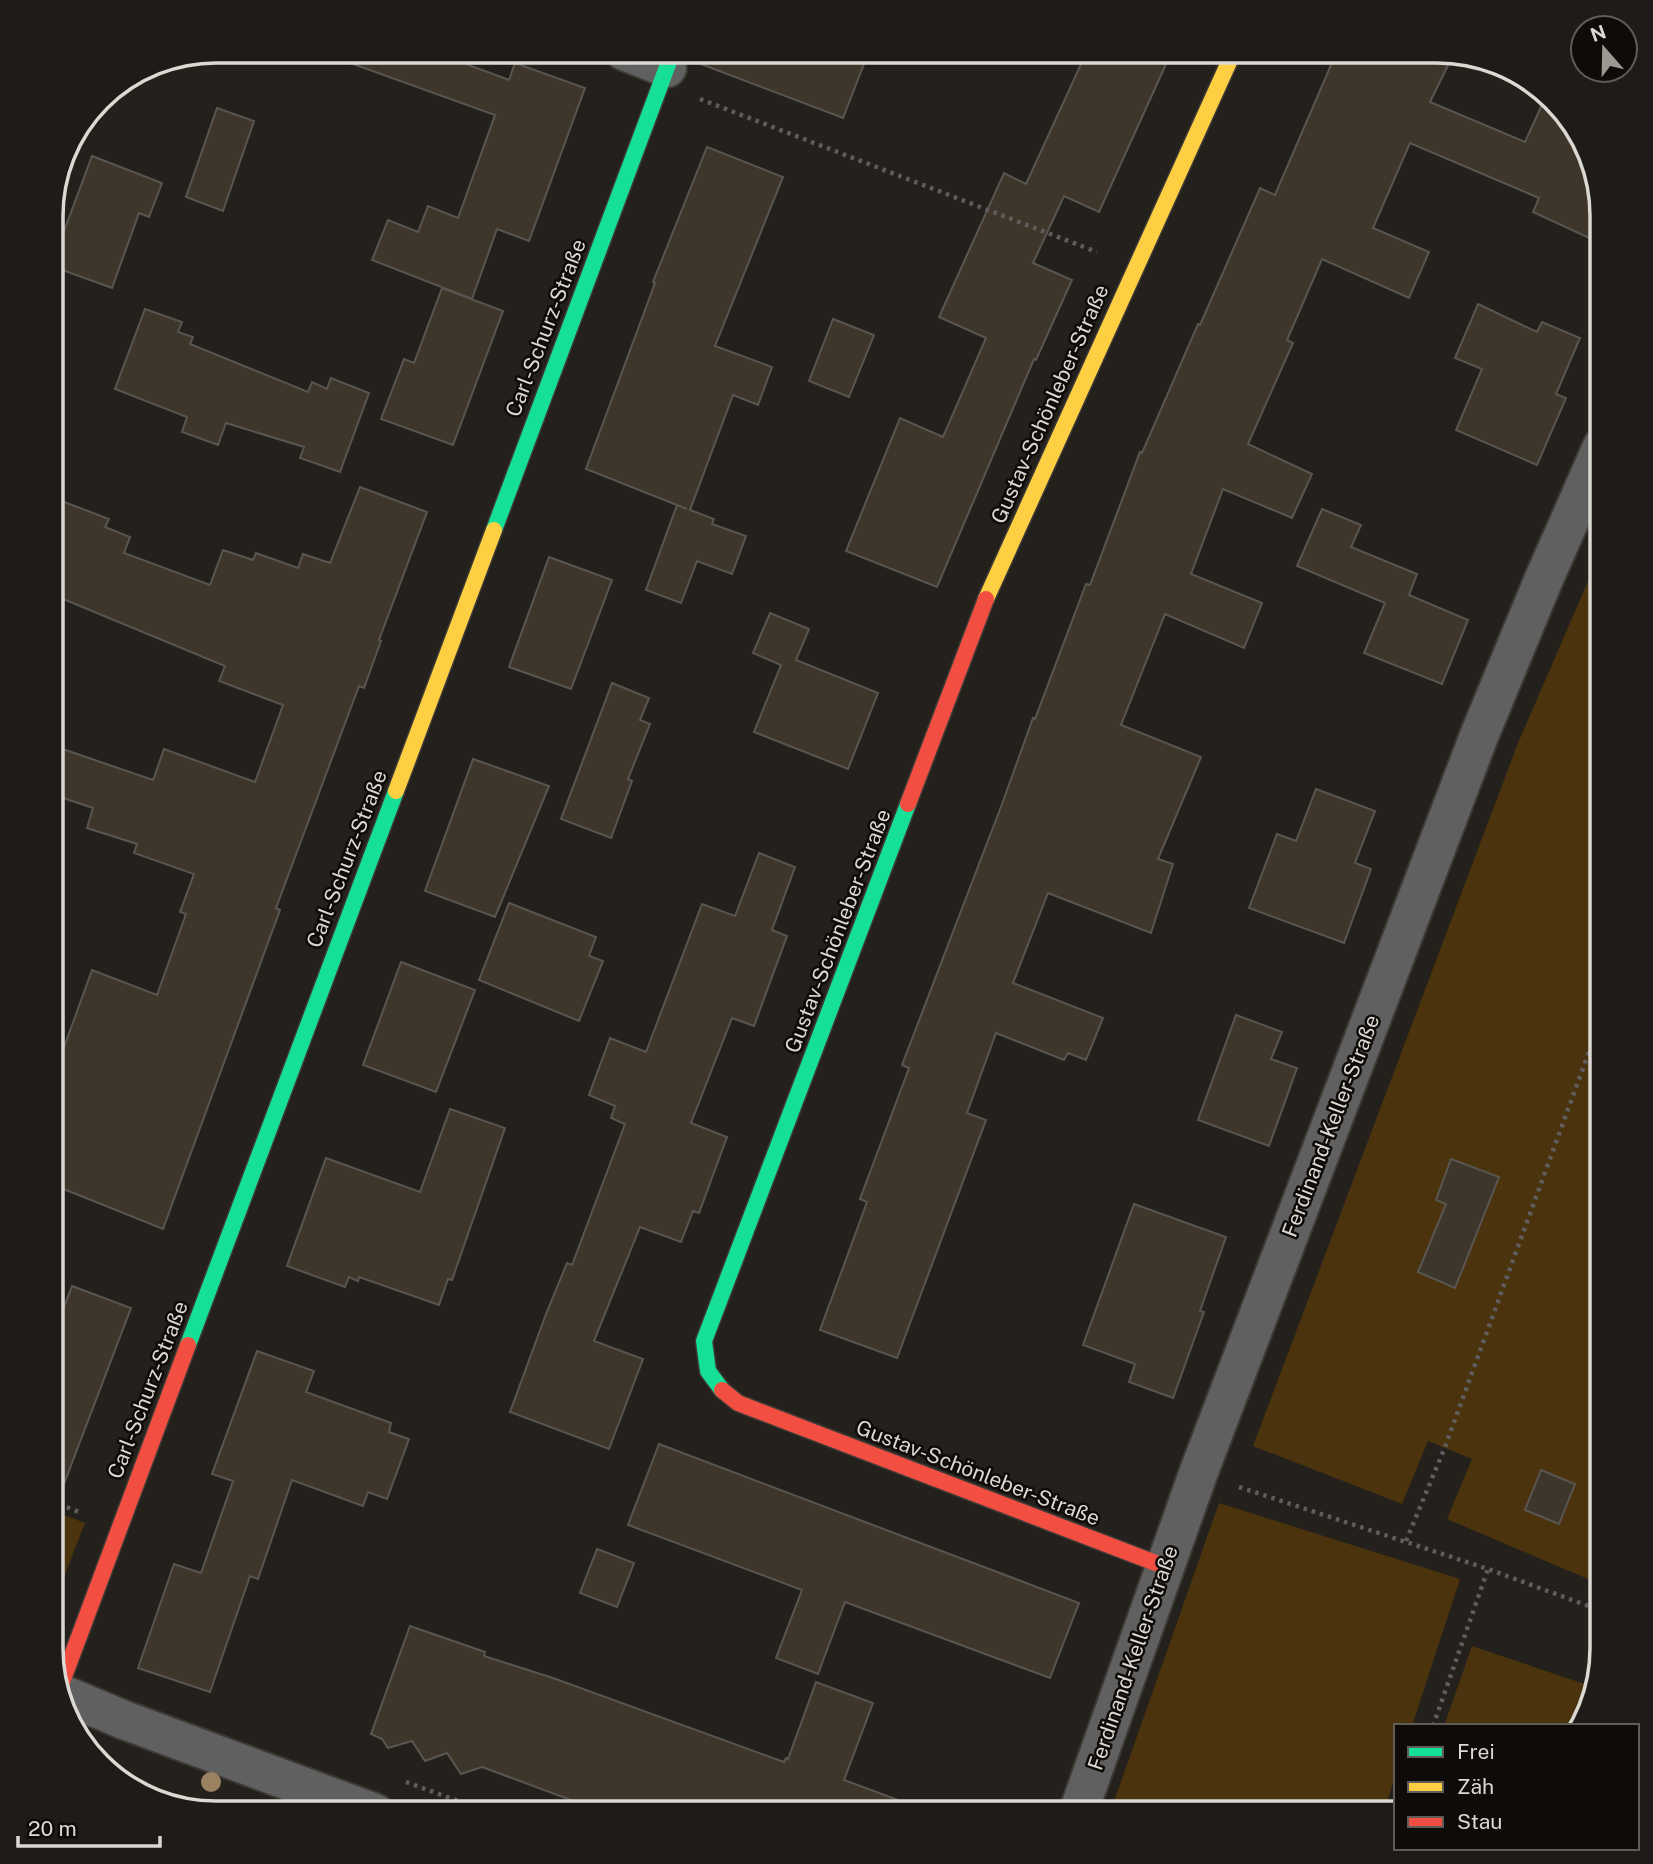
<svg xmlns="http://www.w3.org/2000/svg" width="1653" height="1864" font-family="'Public Sans',sans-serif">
<rect width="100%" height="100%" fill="#24201c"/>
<path fill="#4b340d" d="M 1602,549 L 1602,1585 L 1447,1519 L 1472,1459 L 1428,1441 L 1402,1504 L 1253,1446 L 1518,743 Z
M 1219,1503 L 1460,1579 L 1412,1726 L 1396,1726 L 1396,1775 L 1383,1813 L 1110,1813 Z
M 51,1510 L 85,1523 L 51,1610 Z
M 1472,1646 L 1593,1687 L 1585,1722 L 1582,1726 L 1444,1726 Z"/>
<path fill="#3e362b" stroke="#595652" stroke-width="2" d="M 332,51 L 431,51 L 509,80 L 515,63 L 585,88 L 529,241 L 497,229 L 472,299 L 372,260 L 388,220 L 418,232 L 428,206 L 458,218 L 495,115 L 331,56 Z
M 694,51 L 869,51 L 843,118 L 693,61 Z
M 1087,51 L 1172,51 L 1099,212 L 1064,196 L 1033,263 L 1072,280 L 1036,360 L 1034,359 L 937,587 L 846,551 L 900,418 L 943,437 L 986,338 L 939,317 L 1004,173 L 1026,184 Z
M 1337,51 L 1448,51 L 1454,53 L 1430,102 L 1525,142 L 1546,96 L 1568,116 L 1602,215 L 1602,244 L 1533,212 L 1539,198 L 1410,143 L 1373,228 L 1429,252 L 1409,298 L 1322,259 L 1287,340 L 1293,343 L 1248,444 L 1312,474 L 1292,518 L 1223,489 L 1191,574 L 1262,603 L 1244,648 L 1165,614 L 1121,725 L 1201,757 L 1158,859 L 1173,864 L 1151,933 L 1048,893 L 1013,983 L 1103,1018 L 1086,1060 L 1068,1053 L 1064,1060 L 996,1033 L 967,1113 L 986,1120 L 897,1358 L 820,1330 L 867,1202 L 860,1199 L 909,1068 L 902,1065 L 1002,804 L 1033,718 L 1035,719 L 1086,584 L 1090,585 L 1140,452 L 1142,453 L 1198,324 L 1200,325 L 1260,188 L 1275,195 Z
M 217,108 L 254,121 L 223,211 L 186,197 Z
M 707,147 L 783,177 L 715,346 L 772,367 L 758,405 L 733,395 L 690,510 L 714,519 L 712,524 L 746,536 L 732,574 L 697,561 L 681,603 L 646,590 L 677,505 L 687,509 L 586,469 L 655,283 L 653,282 Z
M 92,156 L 162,183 L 149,217 L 139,213 L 112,288 L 51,266 Z
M 442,288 L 503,311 L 453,445 L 381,419 L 404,359 L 414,363 Z
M 1478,304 L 1537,332 L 1542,322 L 1580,338 L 1556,394 L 1566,398 L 1537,465 L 1456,430 L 1482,369 L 1455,358 Z
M 145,309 L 182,322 L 178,332 L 193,337 L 190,344 L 308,392 L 312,382 L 327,389 L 331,378 L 369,393 L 340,472 L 300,458 L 304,447 L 226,423 L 218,445 L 182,432 L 187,417 L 115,389 Z
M 833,319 L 874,335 L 849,397 L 809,381 Z
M 360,487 L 427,512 L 379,640 L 381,641 L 364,688 L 359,686 L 276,908 L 280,910 L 163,1229 L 51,1184 L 51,1083 L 92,970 L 157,995 L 186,914 L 180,912 L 194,874 L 134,853 L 137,844 L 87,828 L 93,808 L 51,794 L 51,745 L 153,780 L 164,749 L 255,782 L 283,705 L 219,681 L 225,666 L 51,594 L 51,497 L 109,519 L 105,527 L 130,537 L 124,553 L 210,585 L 223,550 L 253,560 L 256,553 L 298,568 L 303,554 L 330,563 Z
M 1322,509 L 1361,525 L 1351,547 L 1417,574 L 1409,595 L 1468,620 L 1442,684 L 1364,653 L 1385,603 L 1297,566 Z
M 549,557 L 612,580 L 571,689 L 509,667 Z
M 770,613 L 809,629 L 796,660 L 878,693 L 848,769 L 754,732 L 781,665 L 753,653 Z
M 612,683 L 649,698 L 640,720 L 650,724 L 628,779 L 632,781 L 611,838 L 561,819 Z
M 473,759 L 549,786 L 495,917 L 425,891 Z
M 1316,789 L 1375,811 L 1355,863 L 1371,869 L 1344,943 L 1249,908 L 1277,834 L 1296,841 Z
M 759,853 L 795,867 L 772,930 L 787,936 L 754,1026 L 732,1018 L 691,1123 L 727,1137 L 699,1213 L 693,1211 L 681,1242 L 640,1227 L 594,1341 L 643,1359 L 609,1449 L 510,1412 L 546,1314 L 567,1263 L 572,1265 L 625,1124 L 611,1118 L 615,1106 L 589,1095 L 610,1038 L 646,1052 L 702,904 L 735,916 Z
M 509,903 L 596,937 L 589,956 L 603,961 L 579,1021 L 479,980 Z
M 401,962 L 475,990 L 436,1092 L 363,1065 Z
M 1236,1015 L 1282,1032 L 1271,1059 L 1297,1068 L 1269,1146 L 1198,1120 Z
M 450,1109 L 505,1128 L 452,1280 L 448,1279 L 439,1305 L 359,1277 L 358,1281 L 349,1277 L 345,1287 L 287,1266 L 326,1158 L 420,1192 Z
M 1451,1159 L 1499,1177 L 1455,1288 L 1418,1272 L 1446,1204 L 1436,1200 Z
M 1134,1204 L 1226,1237 L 1200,1311 L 1204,1312 L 1173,1398 L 1129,1382 L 1135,1364 L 1083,1345 Z
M 72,1286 L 131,1308 L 54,1510 L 51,1509 L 51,1341 Z
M 257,1351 L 314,1371 L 306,1392 L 391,1423 L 389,1432 L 409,1439 L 387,1499 L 368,1492 L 363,1506 L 292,1480 L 258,1579 L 250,1576 L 210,1692 L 138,1668 L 174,1564 L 201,1573 L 233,1481 L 212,1474 Z
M 659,1444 L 1079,1603 L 1050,1678 L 845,1602 L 818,1674 L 776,1658 L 802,1590 L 628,1525 Z
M 1541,1470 L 1575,1484 L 1559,1524 L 1525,1510 Z
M 597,1549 L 634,1563 L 617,1607 L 580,1593 Z
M 410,1626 L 485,1652 L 484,1656 L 553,1678 L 784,1762 L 786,1758 L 788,1759 L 816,1682 L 873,1703 L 844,1780 L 922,1809 L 921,1813 L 606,1813 L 482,1767 L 461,1774 L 447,1753 L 425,1761 L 412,1741 L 388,1748 L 382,1739 L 371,1734 Z"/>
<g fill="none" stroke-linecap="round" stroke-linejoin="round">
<defs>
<path id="street" d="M 624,51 L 667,68
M 67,1696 L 124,1720 L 375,1813
M 1078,1813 L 1198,1474 L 1479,736 L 1543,581 L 1602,447"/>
<path id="fast" d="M 494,530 L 673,51
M 188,1345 L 396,791
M 722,1390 L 708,1371 L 704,1341 L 908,804"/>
<path id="slow" d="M 986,599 L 1234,51
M 396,791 L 494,530"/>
<path id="jam" d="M 908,804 L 986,599
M 722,1390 L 738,1403 L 1166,1567
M 62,1682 L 188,1345"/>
</defs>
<use href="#street" stroke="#3d3a36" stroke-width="42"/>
<use href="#fast" stroke="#3d3a36" stroke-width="19"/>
<use href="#slow" stroke="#3d3a36" stroke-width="19"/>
<use href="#jam" stroke="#3d3a36" stroke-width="19"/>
<path stroke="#5f5d5d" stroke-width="4.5" stroke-dasharray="3.5 5" stroke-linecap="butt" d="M 700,99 L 1097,252
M 1239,1487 L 1488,1569 L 1602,1611
M 51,1501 L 79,1512
M 1406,1541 L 1445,1447 L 1602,1016
M 1433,1726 L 1488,1569
M 406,1782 L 491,1813"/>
<use href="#street" stroke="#616060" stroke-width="38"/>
<use href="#fast" stroke="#16e098" stroke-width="16"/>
<use href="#slow" stroke="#ffcf43" stroke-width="16"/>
<use href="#jam" stroke="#f24e42" stroke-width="16"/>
</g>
<circle fill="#9a8160" cx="211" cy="1782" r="10"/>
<g text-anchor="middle" stroke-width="5" stroke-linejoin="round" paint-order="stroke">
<g font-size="21" fill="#dcd8d2" stroke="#0e0b08">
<text transform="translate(546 328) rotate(-69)" y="7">Carl-Schurz-Straße</text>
<text transform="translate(1050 404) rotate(-66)" y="7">Gustav-Schönleber-Straße</text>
<text transform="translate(347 859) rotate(-69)" y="7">Carl-Schurz-Straße</text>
<text transform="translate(838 931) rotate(-69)" y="7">Gustav-Schönleber-Straße</text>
<text transform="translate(1331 1126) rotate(-69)" y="7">Ferdinand-Keller-Straße</text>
<text transform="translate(148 1390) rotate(-69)" y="7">Carl-Schurz-Straße</text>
<text transform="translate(978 1473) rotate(21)" y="7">Gustav-Schönleber-Straße</text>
<text transform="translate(1133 1658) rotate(-71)" y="7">Ferdinand-Keller-Straße</text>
</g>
</g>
<path d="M0 0H1653V1864H0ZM216 63H1437A153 153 0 0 1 1590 216V1648A153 153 0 0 1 1437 1801H216A153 153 0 0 1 63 1648V216A153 153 0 0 1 216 63Z" fill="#1e1b18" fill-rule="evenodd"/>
<path fill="none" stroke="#dcd8d2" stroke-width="3.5" d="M216 63H1437A153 153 0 0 1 1590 216V1648A153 153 0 0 1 1437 1801H216A153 153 0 0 1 63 1648V216A153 153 0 0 1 216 63Z"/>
<rect x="1394" y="1724" width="245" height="126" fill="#0e0b08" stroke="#605d59" stroke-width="2"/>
<rect x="1408" y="1747" width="35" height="10" fill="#16e098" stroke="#605d59" stroke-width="2"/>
<text x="1457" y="1759" font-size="21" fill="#dcd8d2">Frei</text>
<rect x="1408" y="1782" width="35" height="10" fill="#ffcf43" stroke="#605d59" stroke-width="2"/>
<text x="1457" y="1794" font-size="21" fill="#dcd8d2">Zäh</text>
<rect x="1408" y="1817" width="35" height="10" fill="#f24e42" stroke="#605d59" stroke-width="2"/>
<text x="1457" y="1829" font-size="21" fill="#dcd8d2">Stau</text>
<g transform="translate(1604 49) rotate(340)"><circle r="33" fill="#0e0b08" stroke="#605d59" stroke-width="2"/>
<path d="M0-5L12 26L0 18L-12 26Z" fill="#9c9892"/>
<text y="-10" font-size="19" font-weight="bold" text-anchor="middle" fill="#dcd8d2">N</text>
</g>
<path d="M18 1836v10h142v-10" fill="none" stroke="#dcd8d2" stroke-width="3.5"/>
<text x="28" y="1836" font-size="21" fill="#dcd8d2" stroke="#0e0b08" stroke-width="5" paint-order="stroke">20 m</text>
</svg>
